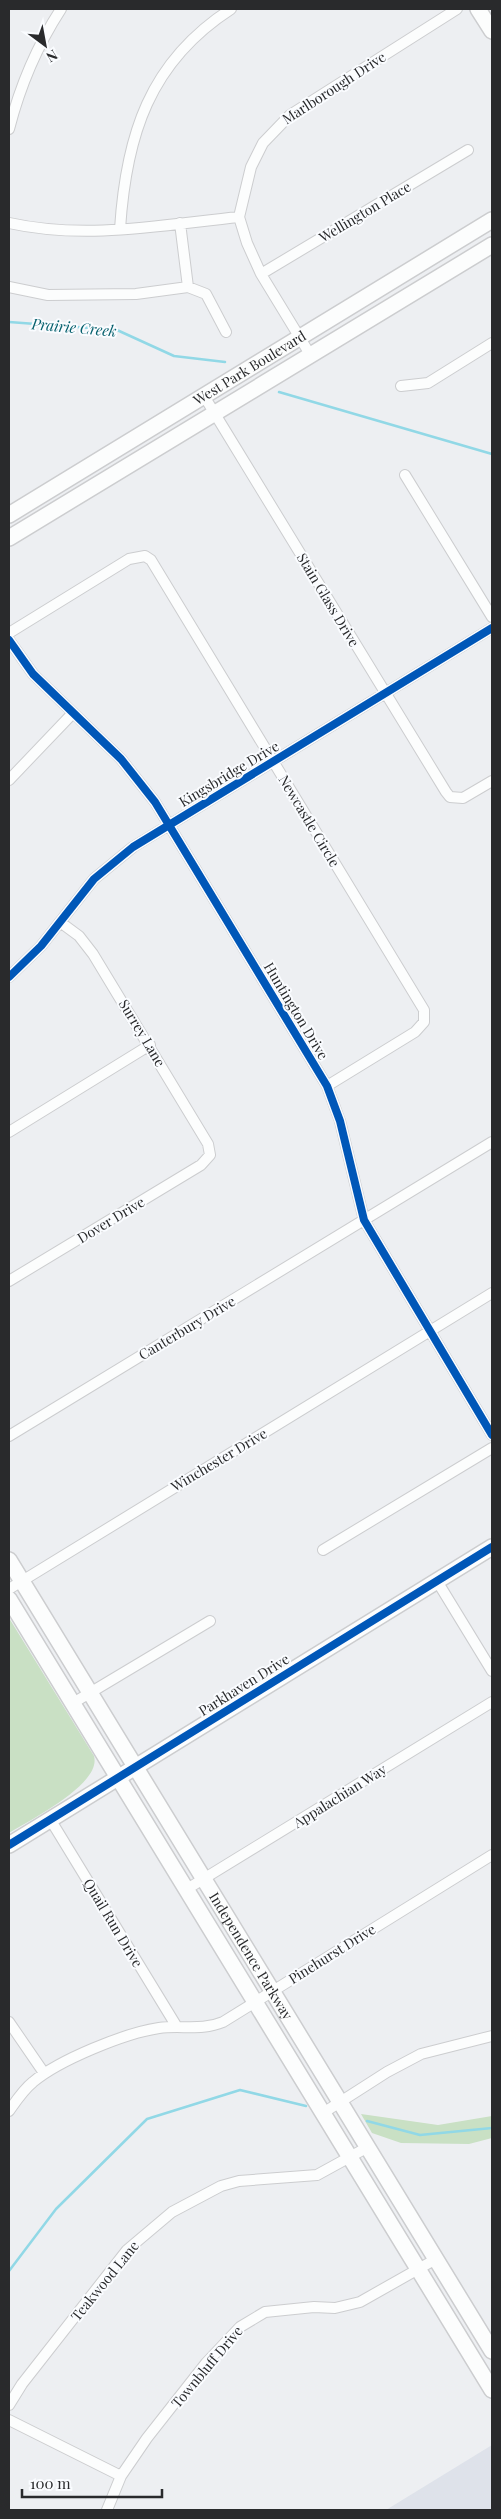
<svg xmlns="http://www.w3.org/2000/svg" width="501" height="2519" font-family="'Playfair Display',serif">
<rect width="100%" height="100%" fill="#edeff2"/>
<path fill="#dee2ea" d="M 492,2445 L 492,2510 L 386,2510 Z"/>
<path fill="#c9e0c4" d="M 9,1618 L 94,1756 C 102,1784 30,1820 9,1833 Z
M 361,2114 L 438,2125 L 492,2116 L 492,2138 L 469,2144 L 401,2143 L 372,2133 Z"/>
<g fill="none" stroke-linecap="round" stroke-linejoin="round">
<path stroke="#91d8e6" stroke-width="2.5" d="M 9,322 L 117,330 L 174,356 L 225,362
M 279,392 L 492,454
M 367,2121 L 420,2135 L 492,2128
M 9,2271 L 56,2209 L 147,2119 L 240,2090 L 306,2106"/>
<defs>
<path id="street" d="M 9,129 C 20,86 37,46 61,9
M 9,223 C 86,240 162,225 239,217
M 180,223 L 188,287
M 120,229 C 126,136 149,62 231,9
M 261,274 L 468,150
M 9,287 L 48,295 L 136,294 L 188,287 L 206,294 L 226,332
M 311,356 L 261,274 L 247,243 L 239,217 L 251,167 L 263,143 L 290,115 L 457,9
M 401,386 L 428,383 L 492,343
M 204,396 L 446,792 L 450,797 L 463,798 L 492,781
M 405,475 L 492,617
M 9,633 L 129,559 L 145,556 L 151,560 L 424,1010 L 424,1022 L 415,1032 L 327,1086
M 9,640 L 33,674 L 121,759 L 155,802 L 327,1086 L 340,1121 L 364,1220 L 492,1435
M 9,780 L 73,713
M 9,977 L 41,946 L 94,879 L 133,847 L 492,628
M 9,1132 L 150,1045
M 9,1281 L 201,1165 L 210,1155 L 208,1144 L 93,954 L 79,936 L 60,922
M 9,1436 L 492,1142
M 323,1550 L 492,1448
M 437,1581 L 492,1671
M 9,1589 L 492,1293
M 73,1703 L 210,1621
M 50,1819 L 177,2027
M 187,1889 L 492,1702
M 9,2022 L 44,2073
M 9,2111 C 16,2101 23,2090 33,2082 C 59,2060 125,2033 159,2028 C 181,2025 202,2031 223,2022 L 492,1855
M 323,2113 L 387,2072 L 421,2054 L 492,2036
M 9,2405 L 22,2384 L 127,2250 L 172,2212 L 221,2186 L 239,2181 L 317,2175 L 368,2147
M 9,2420 L 121,2476
M 107,2510 L 121,2476 L 147,2438 L 206,2363 L 240,2327 L 265,2312 L 314,2307 L 335,2308 L 360,2302 L 436,2259"/>
<g id="secondary">
<path d="M 478,9 L 492,31"/>
<path id="s1" d="M 9,515 L 492,220"/>
<path d="M 9,538 L 492,245"/>
<path id="s2" d="M 9,1560 L 492,2351"/>
<path d="M 9,1599 L 492,2390"/>
<path d="M 9,1845 L 492,1547"/>
</g>
</defs>
<use href="#street" stroke="#cccdcf" stroke-width="12"/>
<use href="#secondary" stroke="#cccdcf" stroke-width="18"/>
<use href="#street" stroke="#fcfdfd" stroke-width="10"/>
<use href="#secondary" stroke="#fcfdfd" stroke-width="15"/>
<defs>
<path id="cycleway" d="M 9,640 L 33,674 L 121,759 L 155,802 L 327,1086 L 340,1121 L 364,1220 L 492,1435
M 9,977 L 41,946 L 94,879 L 133,847 L 492,628
M 9,1845 L 492,1547"/>
</defs>
<use href="#cycleway" stroke="#fafcff" stroke-width="11"/>
<use href="#cycleway" stroke="#0057b8" stroke-width="8"/>
</g>
<g text-anchor="middle" stroke-width="4" stroke-linejoin="round" paint-order="stroke">
<g font-size="14" fill="#292a2c" stroke="#fafcff">
<text transform="translate(334 88) rotate(-33)" y="5">Marlborough Drive</text>
<text transform="translate(365 212) rotate(-31)" y="5">Wellington Place</text>
<text dy="5" stroke="none"><textPath href="#s1" startOffset="282">West Park Boulevard</textPath></text>
<text transform="translate(328 600) rotate(59)" y="5">Stain Glass Drive</text>
<text transform="translate(229 774) rotate(-31)" y="5">Kingsbridge Drive</text>
<text transform="translate(309 821) rotate(59)" y="5">Newcastle Circle</text>
<text transform="translate(296 1011) rotate(59)" y="5">Huntington Drive</text>
<text transform="translate(142 1033) rotate(59)" y="5">Surrey Lane</text>
<text transform="translate(111 1220) rotate(-31)" y="5">Dover Drive</text>
<text transform="translate(187 1328) rotate(-31)" y="5">Canterbury Drive</text>
<text transform="translate(219 1460) rotate(-31)" y="5">Winchester Drive</text>
<text transform="translate(244 1685) rotate(-32)" y="5">Parkhaven Drive</text>
<text transform="translate(340 1796) rotate(-32)" y="5">Appalachian Way</text>
<text transform="translate(113 1923) rotate(59)" y="5">Quail Run Drive</text>
<text transform="translate(332 1954) rotate(-32)" y="5">Pinehurst Drive</text>
<text dy="5" stroke="none"><textPath href="#s2" startOffset="464">Independence Parkway</textPath></text>
<text transform="translate(105 2281) rotate(-51)" y="5">Teakwood Lane</text>
<text transform="translate(207 2367) rotate(-50)" y="5">Townbluff Drive</text>
</g>
<g font-size="15" font-style="italic" fill="#06606d" stroke="#fafcff">
<text transform="translate(74 328) rotate(5)" y="5">Prairie Creek</text>
</g>
</g>
<rect width="501" height="2519" fill="none" stroke="#292a2c" stroke-width="20"/>
<g transform="translate(45 45) rotate(148)" stroke="#fafcff" stroke-width="4" paint-order="stroke">
<path d="M0-4L9 19L0 12L-9 19Z" fill="#292a2c"/>
<text y="-8" font-size="14" font-weight="bold" text-anchor="middle" fill="#292a2c">N</text>
</g>
<path d="M22 2489v8h140v-8" fill="none" stroke="#292a2c" stroke-width="2.5"/>
<text x="30" y="2489" font-size="15" fill="#292a2c" stroke="#fafcff" stroke-width="4" paint-order="stroke">100 m</text>
</svg>
